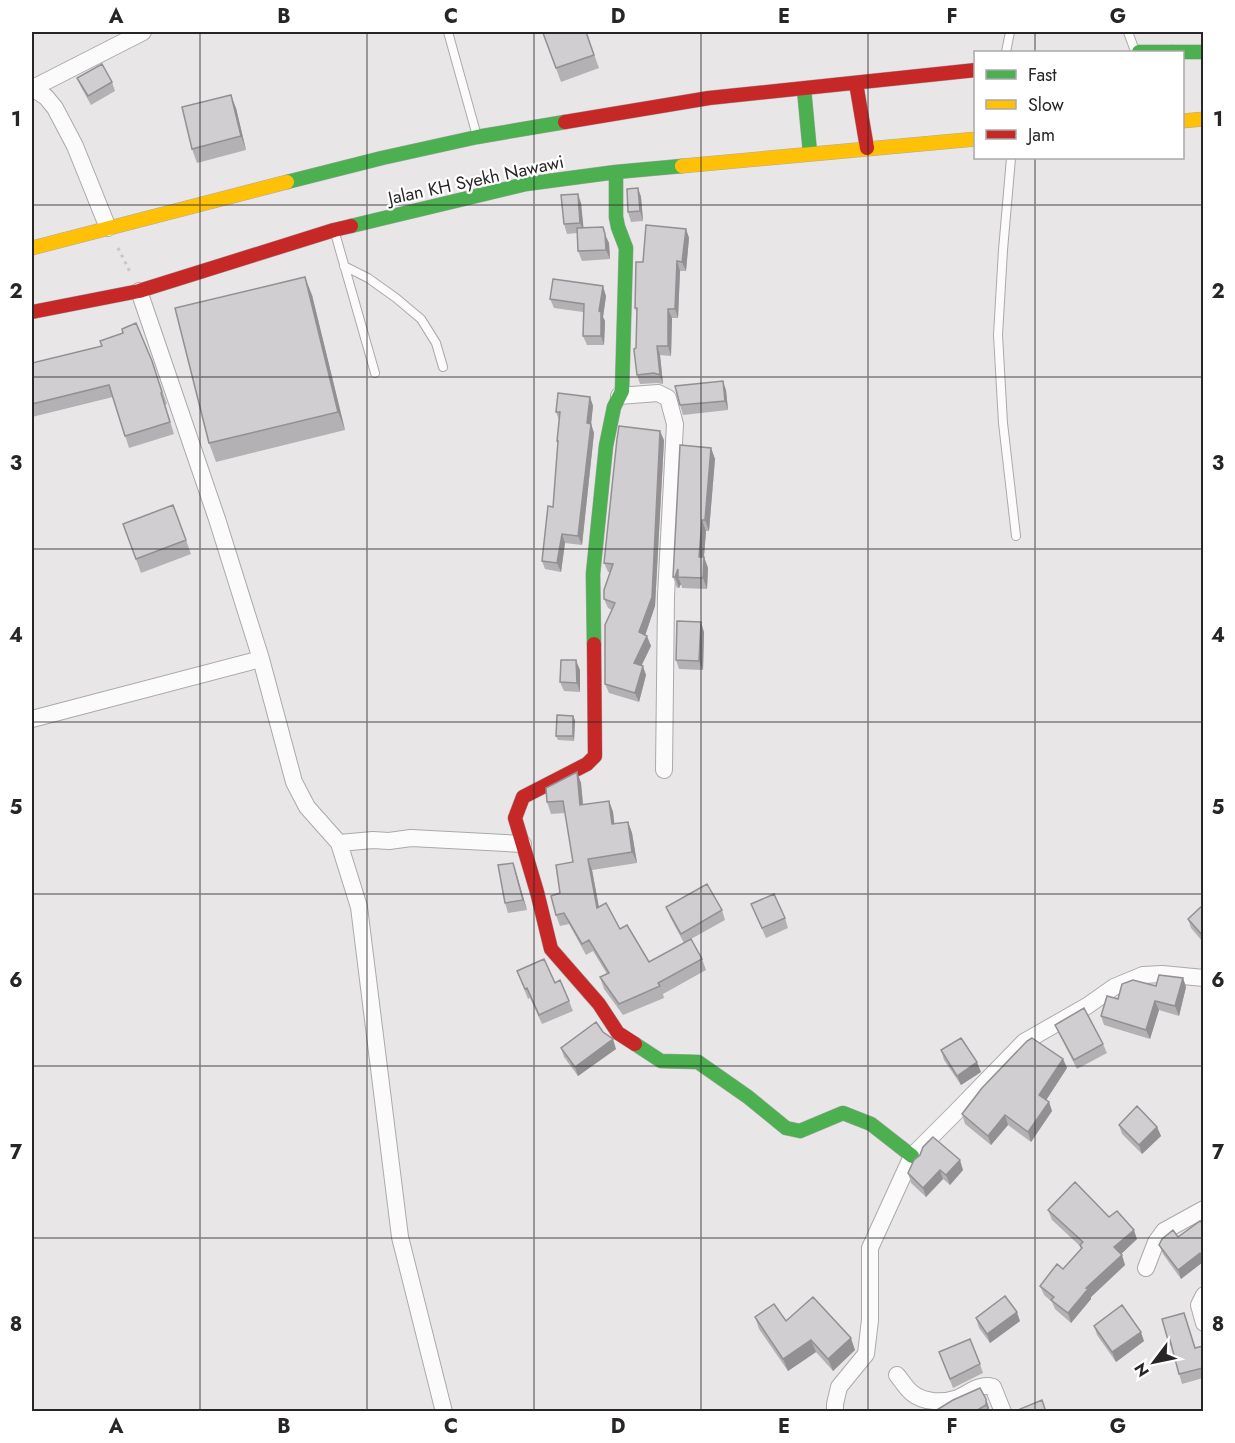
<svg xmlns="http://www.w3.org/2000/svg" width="1235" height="1443" font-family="Jost,sans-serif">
<rect width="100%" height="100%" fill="#e9e6e7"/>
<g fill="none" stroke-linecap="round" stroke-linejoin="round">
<defs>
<path id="lane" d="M 448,32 L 477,136
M 1128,32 L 1135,51
M 1006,52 L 1010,32
M 1011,158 L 1003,250 L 998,335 L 1003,423 L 1016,536
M 335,233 L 375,373
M 344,266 L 368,278 L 396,298 L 421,319 L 436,343 L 443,367"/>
<path id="street" d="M 32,88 L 46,97 L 55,108 L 75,146 L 108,228
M 33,88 L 143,32
M 139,291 L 217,519 L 261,659 L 294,782 L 307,807 L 339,843 L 359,907 L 400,1237 L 444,1412
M 619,396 L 658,393 L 668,398 L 675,424 L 666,596 L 664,770
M 32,719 L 261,659
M 339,843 L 373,840 L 389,841 L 411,838 L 523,844
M 1146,1268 L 1156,1242 L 1164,1231 L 1204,1209
M 1204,1295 L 1199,1305 L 1204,1323
M 897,1375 C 902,1381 906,1388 912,1393 C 924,1403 944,1403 958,1398 C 969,1393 980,1383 993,1387 L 1003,1412
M 835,1412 L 835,1404 L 839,1387 L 866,1354 L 870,1320 L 870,1248 L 912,1156 L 955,1113 L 1024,1042 L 1087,1006 L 1114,987 L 1143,975 L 1162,974 L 1204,978"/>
<path id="fast" d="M 1139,52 L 1170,52
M 1172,52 L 1204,52
M 804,89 L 810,153
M 287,182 L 382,158 L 477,137 L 565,122
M 351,226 L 526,184 L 616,172 L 682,166
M 594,644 L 593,574 L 606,446 L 614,407 L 622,391 L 626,248 L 618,227 L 616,217 L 616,172
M 635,1044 L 661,1061 L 698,1062 L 748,1097 L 786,1128 L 800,1131 L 843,1113 L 871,1124 L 912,1156"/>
<path id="slow" d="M 1182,121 L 1204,119
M 682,166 L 976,139
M 32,248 L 287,182"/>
<path id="jam" d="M 856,83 L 867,148
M 565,122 L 709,98 L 976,70
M 32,312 L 139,291 L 334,230 L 351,226
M 594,644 L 595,756 L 587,764 L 523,797 L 515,818 L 537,892 L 551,949 L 599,1004 L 618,1033 L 635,1044"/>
</defs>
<use href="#lane" stroke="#aba9aa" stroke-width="10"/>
<use href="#street" stroke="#aba9aa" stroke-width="18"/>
<use href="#fast" stroke="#aba9aa" stroke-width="15"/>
<use href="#slow" stroke="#aba9aa" stroke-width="15"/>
<use href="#jam" stroke="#aba9aa" stroke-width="15"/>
<path stroke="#c8c6c7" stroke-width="3" stroke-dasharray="3 4.5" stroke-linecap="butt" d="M 118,248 L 130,272"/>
<use href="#lane" stroke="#fcfbfb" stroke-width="8"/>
<use href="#street" stroke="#fcfbfb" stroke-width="16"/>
<use href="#fast" stroke="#4caf50" stroke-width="14"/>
<use href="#slow" stroke="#ffc107" stroke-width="14"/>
<use href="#jam" stroke="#c62828" stroke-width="14"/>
</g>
<path fill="#b3b1b3" d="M 586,32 L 599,68 L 561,82 L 543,33 Z
M 77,78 L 112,82 L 115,91 L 91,105 L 81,87 Z
M 236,108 L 246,150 L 197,163 L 192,149 Z
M 638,188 L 641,197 L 643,221 L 631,222 L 628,212 Z
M 581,203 L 583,228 L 609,243 L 610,259 L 582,261 L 578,251 L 577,233 L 567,234 L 564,224 Z
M 686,229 L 689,238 L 686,271 L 680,271 L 678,318 L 672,318 L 671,356 L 660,355 L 663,384 L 657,383 L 640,384 L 637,375 L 637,314 L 635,308 L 643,262 Z
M 312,295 L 345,430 L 216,462 L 209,443 Z
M 606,296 L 603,317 L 605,321 L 604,345 L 587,345 L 583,336 L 583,312 L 554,308 L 550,299 Z
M 102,346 L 152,361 L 167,404 L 165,405 L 174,434 L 129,448 L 113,397 L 32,417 L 32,363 Z
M 726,390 L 728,410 L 683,415 L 680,405 Z
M 590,397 L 593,406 L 591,424 L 594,433 L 582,545 L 565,543 L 561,572 L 545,569 L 542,561 L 553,507 L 558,444 L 557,441 L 559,420 L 556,412 Z
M 664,440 L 655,606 L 645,635 L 651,646 L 641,665 L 646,675 L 639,702 L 609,693 L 605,684 L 612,610 L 608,608 L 604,599 L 610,572 L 608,572 L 604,563 Z
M 711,448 L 715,459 L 709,531 L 706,531 L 704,557 L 708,568 L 707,589 L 682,588 L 681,584 L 679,588 L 677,588 L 673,577 Z
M 123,524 L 186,540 L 191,554 L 141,573 Z
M 704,632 L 703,670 L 679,669 L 676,660 Z
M 580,670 L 580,692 L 564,691 L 560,682 Z
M 575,720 L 574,741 L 558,740 L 556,736 Z
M 577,772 L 581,783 L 583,805 L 609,801 L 613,812 L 614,824 L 628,822 L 632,833 L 637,863 L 592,870 L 599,907 L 620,929 L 649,962 L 684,943 L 670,917 L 666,907 L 722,910 L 725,920 L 691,939 L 702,959 L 706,970 L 663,994 L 664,998 L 623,1015 L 604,989 L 600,977 L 607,974 L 593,951 L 586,955 L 569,924 L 560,926 L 556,915 L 560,893 L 573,862 L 565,813 L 551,814 L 547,802 Z
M 513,863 L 527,910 L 508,913 L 505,903 Z
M 751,904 L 785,918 L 788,928 L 766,938 Z
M 1203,906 L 1203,942 L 1191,928 L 1188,919 Z
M 517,971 L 555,983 L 569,1001 L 573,1011 L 542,1024 L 530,998 L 528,999 Z
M 1183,978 L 1186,987 L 1179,1016 L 1159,1010 L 1150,1039 L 1104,1025 L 1101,1016 L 1118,999 Z
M 1055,1025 L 1103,1044 L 1107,1053 L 1077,1069 L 1059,1034 Z
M 603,1032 L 616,1049 L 578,1076 L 564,1057 L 561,1048 Z
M 941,1050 L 981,1072 L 961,1085 L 944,1060 Z
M 1063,1059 L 1067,1068 L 1046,1100 L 1049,1102 L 1052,1111 L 1031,1142 L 1008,1125 L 991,1145 L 965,1124 L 962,1114 Z
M 1119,1125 L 1157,1127 L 1161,1136 L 1142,1154 L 1122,1134 Z
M 914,1160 L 963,1170 L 950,1185 L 943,1179 L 926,1197 L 911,1183 L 908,1173 Z
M 1048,1210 L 1109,1217 L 1137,1239 L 1121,1254 L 1125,1265 L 1091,1297 L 1091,1299 L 1071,1323 L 1055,1309 L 1052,1302 L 1044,1295 L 1040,1286 L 1063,1269 L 1081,1249 L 1080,1246 L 1052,1220 Z
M 1203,1221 L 1203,1262 L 1181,1279 L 1163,1254 L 1159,1245 L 1178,1237 Z
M 755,1317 L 786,1321 L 855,1350 L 833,1371 L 816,1352 L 788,1371 L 759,1329 Z
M 976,1318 L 1020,1321 L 990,1343 L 979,1328 Z
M 1187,1322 L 1195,1348 L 1203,1346 L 1203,1378 L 1182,1384 L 1172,1349 L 1168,1340 Z
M 1094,1326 L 1144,1341 L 1116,1362 L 1097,1335 Z
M 939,1352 L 980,1364 L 983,1373 L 953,1388 Z
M 986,1399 L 989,1408 L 989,1412 L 935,1412 Z"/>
<path fill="#929092" d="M 231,95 L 236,108 L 246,150 L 241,136 Z
M 638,188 L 641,197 L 643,221 L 640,211 Z
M 578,194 L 581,203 L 584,232 L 580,223 Z
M 686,229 L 689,238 L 686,271 L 682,262 Z
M 605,234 L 609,243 L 610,259 L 606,250 Z
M 677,261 L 680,271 L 678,318 L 675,309 Z
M 305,277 L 312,295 L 345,430 L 338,412 Z
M 603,286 L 606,296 L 603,317 L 605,321 L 604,345 L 601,336 L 599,311 Z
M 668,309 L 672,318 L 671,356 L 668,346 Z
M 657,346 L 660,355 L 663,384 L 660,375 Z
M 723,381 L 726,390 L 728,410 L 725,401 Z
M 590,397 L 593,406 L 591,424 L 594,433 L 582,545 L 578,536 L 587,423 Z
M 660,431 L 664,440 L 655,606 L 643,642 L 639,632 Z
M 711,448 L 715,459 L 709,531 L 705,520 Z
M 702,520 L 706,531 L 703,568 L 699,557 Z
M 562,534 L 565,543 L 561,572 L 557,563 Z
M 704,557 L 708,568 L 707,589 L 703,578 Z
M 678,569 L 678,577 L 681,584 L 679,588 L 675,577 Z
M 701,622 L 704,632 L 703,670 L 699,661 Z
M 647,636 L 651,646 L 638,673 L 634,663 Z
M 576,660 L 580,670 L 580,692 L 577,683 Z
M 643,666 L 646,675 L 639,702 L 635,693 Z
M 573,716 L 575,720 L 574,741 L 573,736 Z
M 577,772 L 581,783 L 584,816 L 580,805 Z
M 609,801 L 613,812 L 616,836 L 612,824 Z
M 628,822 L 632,833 L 637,863 L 632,852 Z
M 588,859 L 592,870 L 601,919 L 597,908 Z
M 513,863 L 516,872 L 527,910 L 523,900 Z
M 1183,978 L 1186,987 L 1179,1016 L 1175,1006 Z
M 1155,1001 L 1159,1010 L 1150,1039 L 1146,1030 Z
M 613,1039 L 616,1049 L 578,1076 L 575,1067 Z
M 1063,1059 L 1067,1068 L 1043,1105 L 1039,1095 Z
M 977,1062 L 981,1072 L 961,1085 L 957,1076 Z
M 1049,1102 L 1052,1111 L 1031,1142 L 1028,1132 Z
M 1005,1115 L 1008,1125 L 991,1145 L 988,1136 Z
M 1157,1127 L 1161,1136 L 1142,1154 L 1139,1145 Z
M 960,1160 L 963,1170 L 950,1185 L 946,1175 Z
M 940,1170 L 943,1179 L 926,1197 L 923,1188 Z
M 1134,1230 L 1137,1239 L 1118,1257 L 1114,1247 Z
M 1200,1253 L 1203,1262 L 1181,1279 L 1178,1270 Z
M 1122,1255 L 1125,1265 L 1091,1297 L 1091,1299 L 1071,1323 L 1068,1313 L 1086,1288 Z
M 1017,1312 L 1020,1321 L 990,1343 L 987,1334 Z
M 1141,1332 L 1144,1341 L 1116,1362 L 1112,1352 Z
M 851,1338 L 855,1350 L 833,1371 L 828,1359 Z
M 811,1340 L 816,1352 L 788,1371 L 783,1359 Z
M 986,1399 L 989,1408 L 989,1412 L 988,1412 L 986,1405 Z"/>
<path fill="#d0ced0" stroke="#929092" stroke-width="1.5" d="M 546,32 L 586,32 L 594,55 L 556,68 L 543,33 Z
M 102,64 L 112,82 L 88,96 L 77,78 Z
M 231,95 L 241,136 L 192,149 L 182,107 Z
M 638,188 L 640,211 L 628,212 L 627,189 Z
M 578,194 L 580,223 L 564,224 L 561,195 Z
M 646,225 L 686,229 L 682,262 L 677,261 L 675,309 L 668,309 L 668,346 L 657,346 L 660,375 L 654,373 L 637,375 L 634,350 L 634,349 L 636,348 L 637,308 L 635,308 L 636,262 L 643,262 Z
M 603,227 L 605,234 L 606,250 L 578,251 L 577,228 Z
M 305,277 L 338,412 L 209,443 L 175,308 Z
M 553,279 L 603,286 L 599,311 L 601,312 L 601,336 L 583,336 L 584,304 L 550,299 Z
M 136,323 L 152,361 L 162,392 L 161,393 L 170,422 L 125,436 L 109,385 L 32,404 L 32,363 L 102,346 L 100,341 L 123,333 L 122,329 Z
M 723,381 L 725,401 L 680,405 L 675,386 Z
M 558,393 L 590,397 L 587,423 L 591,424 L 578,536 L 562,534 L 557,563 L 542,561 L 548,506 L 553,507 L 558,441 L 557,441 L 560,412 L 556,412 Z
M 619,426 L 660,431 L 652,597 L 639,632 L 647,636 L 634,663 L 643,666 L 635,693 L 605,684 L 605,625 L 615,603 L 604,599 L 604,590 L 613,564 L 604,563 L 617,439 Z
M 680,445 L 711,448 L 705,520 L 702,520 L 699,557 L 704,557 L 703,578 L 678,577 L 678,569 L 675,577 L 673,577 Z
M 173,505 L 186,540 L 136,559 L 123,524 Z
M 677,621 L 701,622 L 699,661 L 676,660 Z
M 561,660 L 576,660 L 577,683 L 560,682 Z
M 557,715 L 573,716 L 573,736 L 556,736 Z
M 577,772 L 580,805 L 609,801 L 612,824 L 628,822 L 632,852 L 588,859 L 597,908 L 606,903 L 620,929 L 627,925 L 649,962 L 691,939 L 702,959 L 658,983 L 660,986 L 619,1004 L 600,977 L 609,973 L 589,940 L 582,944 L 564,913 L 556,915 L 551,896 L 560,893 L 556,865 L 573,862 L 563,801 L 547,802 L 546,788 Z
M 513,863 L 523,900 L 505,903 L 498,865 Z
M 707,884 L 722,910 L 681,934 L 666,907 Z
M 774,894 L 785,918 L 762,928 L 751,904 Z
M 1203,905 L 1203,936 L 1188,919 Z
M 544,959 L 555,983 L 560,980 L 569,1001 L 539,1015 L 527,988 L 525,989 L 517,971 Z
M 1159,975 L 1183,978 L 1175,1006 L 1155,1001 L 1146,1030 L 1101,1016 L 1107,996 L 1118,999 L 1122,984 L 1133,980 L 1156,986 Z
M 1084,1008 L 1103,1044 L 1074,1060 L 1055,1025 Z
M 596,1022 L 603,1032 L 613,1039 L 575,1067 L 561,1048 Z
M 961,1038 L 977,1062 L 957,1076 L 941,1050 Z
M 1032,1038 L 1063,1059 L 1039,1095 L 1049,1102 L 1028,1132 L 1005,1115 L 988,1136 L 962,1114 L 982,1088 L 1027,1041 Z
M 1137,1106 L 1157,1127 L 1139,1145 L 1119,1125 Z
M 933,1137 L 960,1160 L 946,1175 L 940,1170 L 923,1188 L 908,1173 L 914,1160 L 920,1155 L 923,1147 Z
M 1075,1182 L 1109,1217 L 1117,1211 L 1134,1230 L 1114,1247 L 1122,1255 L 1086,1288 L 1088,1289 L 1068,1313 L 1051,1300 L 1054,1297 L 1040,1286 L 1057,1264 L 1063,1269 L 1082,1248 L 1080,1245 L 1083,1242 L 1048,1210 Z
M 1200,1221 L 1202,1223 L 1203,1221 L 1203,1258 L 1200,1253 L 1178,1270 L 1159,1245 L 1162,1239 L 1173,1230 L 1178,1237 Z
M 1005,1296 L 1017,1312 L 987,1334 L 976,1318 Z
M 813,1297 L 851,1338 L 828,1359 L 811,1340 L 783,1359 L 755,1317 L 774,1304 L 786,1321 Z
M 1122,1305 L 1141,1332 L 1112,1352 L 1094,1326 Z
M 1184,1313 L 1195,1348 L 1203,1346 L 1203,1368 L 1179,1374 L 1170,1340 L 1168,1340 L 1162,1319 Z
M 970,1339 L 980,1364 L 950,1379 L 939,1352 Z
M 980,1388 L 986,1399 L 986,1405 L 974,1412 L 936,1412 L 935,1411 L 953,1400 Z
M 1042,1400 L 1046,1412 L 1013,1412 Z"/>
<path fill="none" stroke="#272526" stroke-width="1.5" stroke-opacity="0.55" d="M 200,32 L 200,1412M 367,32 L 367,1412M 534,32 L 534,1412M 701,32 L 701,1412M 868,32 L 868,1412M 1035,32 L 1035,52M 1035,158 L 1035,1412M 32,205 L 1204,205M 32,377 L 1204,377M 32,549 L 1204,549M 32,722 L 1204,722M 32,894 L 1204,894M 32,1066 L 1204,1066M 32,1238 L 1204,1238"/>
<g text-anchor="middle" stroke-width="4.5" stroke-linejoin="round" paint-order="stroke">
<g font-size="18" fill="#272526" stroke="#fff">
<text transform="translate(476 180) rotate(-12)" y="6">Jalan KH Syekh Nawawi</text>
</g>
</g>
<rect width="1235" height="1443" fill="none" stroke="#ffffff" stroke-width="66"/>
<rect x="974" y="51" width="210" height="108" fill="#ffffff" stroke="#a9a8a8" stroke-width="1.5"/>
<rect x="986" y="70" width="30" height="9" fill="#4caf50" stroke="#a9a8a8" stroke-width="1.5"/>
<text x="1028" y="81" font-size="18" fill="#272526">Fast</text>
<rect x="986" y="100" width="30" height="9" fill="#ffc107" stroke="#a9a8a8" stroke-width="1.5"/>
<text x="1028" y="111" font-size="18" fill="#272526">Slow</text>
<rect x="986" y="130" width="30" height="9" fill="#c62828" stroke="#a9a8a8" stroke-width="1.5"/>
<text x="1028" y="141" font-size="18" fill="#272526">Jam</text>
<g transform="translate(1154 1362) rotate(238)" stroke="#ffffff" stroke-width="4.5" paint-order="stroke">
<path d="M0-4.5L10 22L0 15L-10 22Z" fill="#272526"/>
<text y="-9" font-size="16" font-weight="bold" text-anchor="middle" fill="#272526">N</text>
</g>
<rect x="33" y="33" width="1169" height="1377" fill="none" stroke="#272526" stroke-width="2"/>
<g font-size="20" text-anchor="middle" font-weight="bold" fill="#272526">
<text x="116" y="23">A</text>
<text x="284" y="23">B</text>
<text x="451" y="23">C</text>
<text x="618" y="23">D</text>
<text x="784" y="23">E</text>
<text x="952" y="23">F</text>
<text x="1118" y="23">G</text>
<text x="16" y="126">1</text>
<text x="1218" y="126">1</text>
<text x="16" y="298">2</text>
<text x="1218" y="298">2</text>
<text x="16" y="470">3</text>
<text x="1218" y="470">3</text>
<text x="16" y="642">4</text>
<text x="1218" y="642">4</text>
<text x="16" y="814">5</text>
<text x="1218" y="814">5</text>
<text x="16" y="987">6</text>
<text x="1218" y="987">6</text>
<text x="16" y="1159">7</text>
<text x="1218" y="1159">7</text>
<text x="16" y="1331">8</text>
<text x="1218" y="1331">8</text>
<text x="116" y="1433">A</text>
<text x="284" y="1433">B</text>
<text x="451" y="1433">C</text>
<text x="618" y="1433">D</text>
<text x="784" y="1433">E</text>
<text x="952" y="1433">F</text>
<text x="1118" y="1433">G</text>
</g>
</svg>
